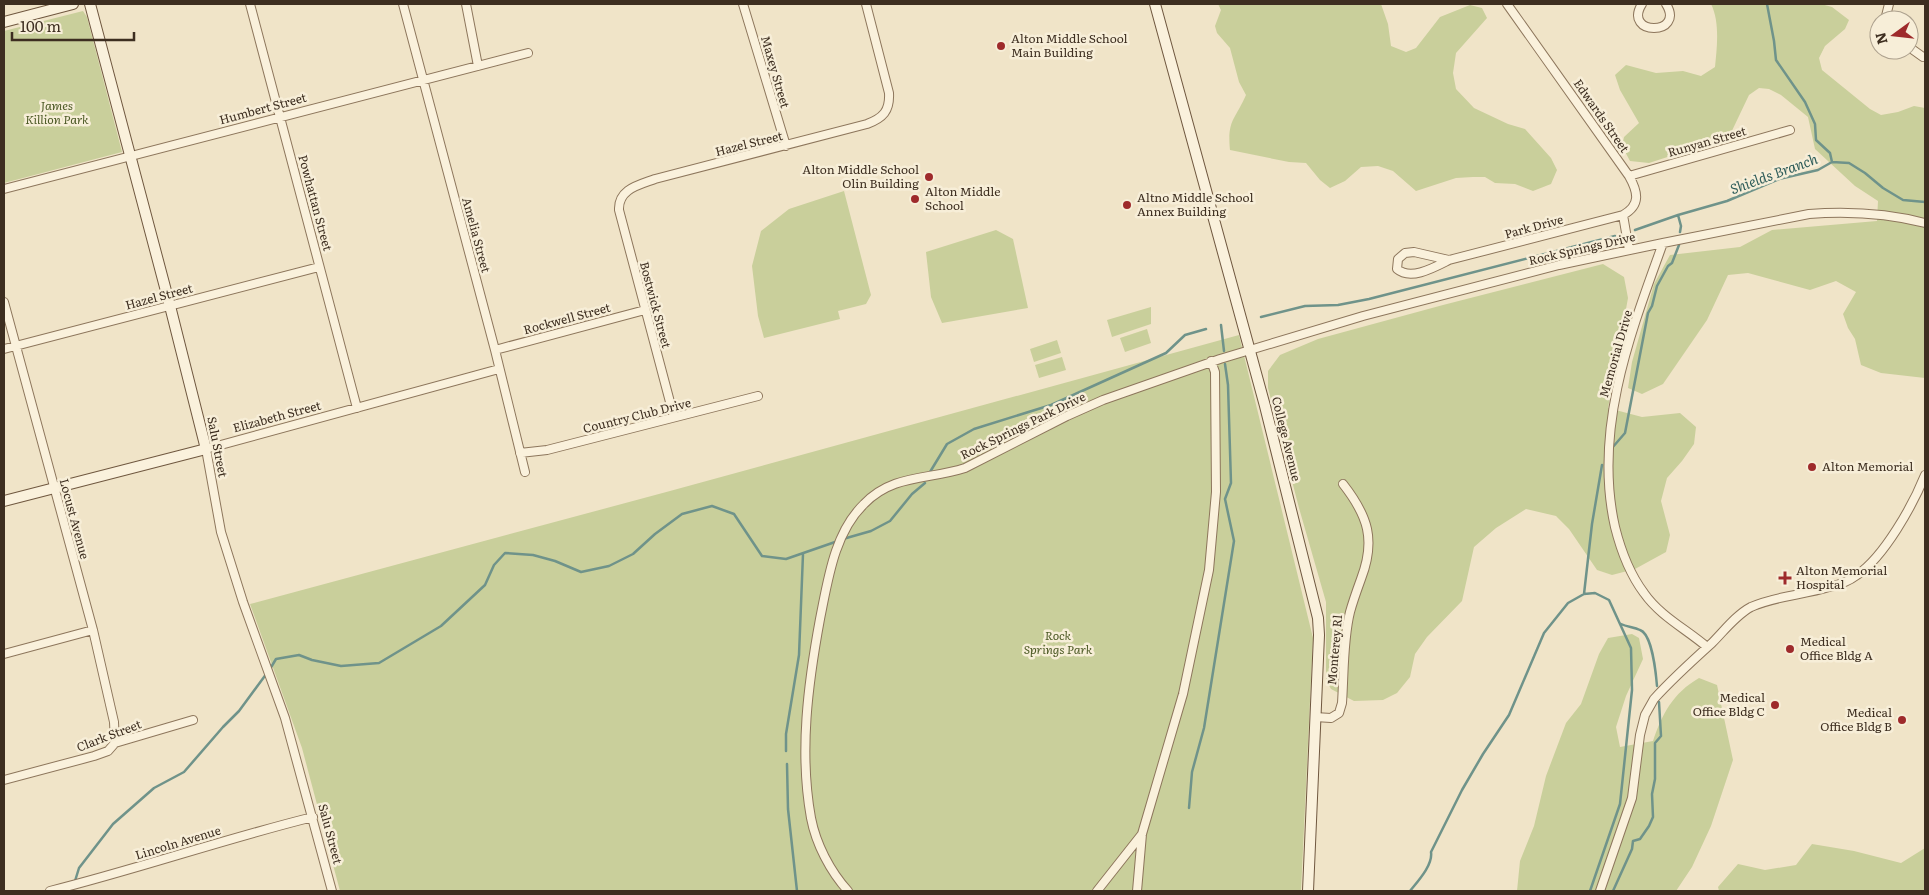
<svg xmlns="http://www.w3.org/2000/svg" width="1929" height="895" font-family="Literata,serif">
<rect width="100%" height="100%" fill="#f0e4c8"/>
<path fill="#c9cf9b" d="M 1218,4 L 1381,4 L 1388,24 L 1391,46 L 1406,52 L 1416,48 L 1440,17 L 1470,5 L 1482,8 L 1487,18 L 1456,53 L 1453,73 L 1456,89 L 1474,108 L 1508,124 L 1525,129 L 1551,158 L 1557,170 L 1551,184 L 1533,191 L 1515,184 L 1495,183 L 1485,177 L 1473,177 L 1456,178 L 1416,191 L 1393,171 L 1378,166 L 1361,167 L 1345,181 L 1330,188 L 1320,180 L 1306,163 L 1289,162 L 1230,150 C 1227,120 1235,120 1246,95 L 1239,82 L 1230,48 L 1217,33 L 1215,26 L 1221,10 Z
M 1711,4 L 1821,4 L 1832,7 L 1849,20 L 1845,29 L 1825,46 L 1819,58 L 1822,70 L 1870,109 L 1881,115 L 1898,112 L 1914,106 L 1925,108 L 1925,378 L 1881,373 L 1861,365 L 1855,339 L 1848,328 L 1843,314 L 1856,292 L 1836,281 L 1810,290 L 1748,273 L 1728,275 L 1707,320 L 1663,384 L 1642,394 L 1628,388 L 1632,362 L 1654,284 L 1670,255 L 1740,247 L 1772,230 L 1877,221 L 1878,201 L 1855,186 L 1815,149 L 1808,117 L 1781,95 L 1769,89 L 1759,88 L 1749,95 L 1729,137 L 1649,163 L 1630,161 L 1622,146 L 1624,137 L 1639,123 L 1620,90 L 1615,75 L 1626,65 L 1656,73 L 1683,71 L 1701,76 L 1715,67 C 1717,47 1720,22 1711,4 Z
M 83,11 L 87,17 L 122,152 L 4,183 L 4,31 Z
M 844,191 L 871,295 L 866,304 L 838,311 L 840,319 L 764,338 L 758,316 L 752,266 L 761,231 L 789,209 Z
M 996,230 L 1013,239 L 1028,308 L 942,323 L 931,297 L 926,252 Z
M 1603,264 L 1624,277 L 1628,298 L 1608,408 L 1642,417 L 1680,413 L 1696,427 L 1694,444 L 1682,461 L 1667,478 L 1661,501 L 1670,535 L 1666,552 L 1635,569 L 1612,575 L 1597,570 L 1569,529 L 1556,516 L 1526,509 L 1496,528 L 1474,547 L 1462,601 L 1427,637 L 1415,654 L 1410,677 L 1397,693 L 1383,700 L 1354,701 L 1331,689 L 1326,680 L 1326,602 L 1299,508 L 1268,388 L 1268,371 L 1280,355 L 1318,339 L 1443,305 Z
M 1151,307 L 1151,324 L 1112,337 L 1107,320 Z
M 1147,329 L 1151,343 L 1125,352 L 1120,338 Z
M 1239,335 L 1313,638 L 1301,891 L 340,891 L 302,748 L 250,604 L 670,491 Z
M 1057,340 L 1061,353 L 1034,362 L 1030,349 Z
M 1062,357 L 1066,370 L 1039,378 L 1035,365 Z
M 1632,634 L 1639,638 L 1643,659 L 1626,696 L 1616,727 L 1620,747 L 1653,741 C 1662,714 1673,693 1699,678 L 1717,685 L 1733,760 L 1711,826 L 1692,867 L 1676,891 L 1517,891 L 1520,861 L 1534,826 L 1546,776 L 1566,723 L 1581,704 L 1599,654 L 1608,638 Z
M 1812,844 L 1854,851 L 1901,863 L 1925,848 L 1925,891 L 1719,891 L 1718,887 L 1738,864 L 1765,870 L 1796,865 Z"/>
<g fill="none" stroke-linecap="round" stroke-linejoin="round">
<path stroke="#6f938a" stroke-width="2.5" d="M 1767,4 L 1774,41 L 1776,60 L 1805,102 L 1815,124 L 1816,140 L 1830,153 L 1832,162
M 1678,215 L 1681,226 L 1680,232
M 1635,230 L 1678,215 L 1727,201 L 1779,179 L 1818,170 L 1832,162 L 1849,163 L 1865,173 L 1883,188 L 1903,200 L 1925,202
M 1261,317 L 1305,306 L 1338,305 L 1369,299 L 1615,236
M 1221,325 L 1224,351
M 1612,448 L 1625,433 L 1648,313 L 1652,306 L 1657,286 L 1668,266 L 1672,263 L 1679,245
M 930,472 L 947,444 L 974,429 L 1051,405 L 1166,353 L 1185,335 L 1206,329
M 843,539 L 871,531 L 890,521 L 912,494 L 925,483
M 1584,594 L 1592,524 L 1602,465
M 1621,624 C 1627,627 1634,627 1640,630 C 1652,634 1656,674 1657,686
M 270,669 L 276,659 L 299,655 L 312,660 L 341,666 L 379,663 L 441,626 L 485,585 L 494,565 L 505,553 L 533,555 L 555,561 L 581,572 L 609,566 L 633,554 L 655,534 L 682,514 L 712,506 L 734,514 L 762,556 L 786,559 L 838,541
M 786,751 L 786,734 L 799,655 L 803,554
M 787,764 L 788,809 L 797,891
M 1189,808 L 1192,772 L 1204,728 L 1234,541 L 1225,499 L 1231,483 L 1228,385 L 1225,364
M 75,881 L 79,868 L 113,824 L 154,788 L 184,772 L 223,727 L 239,711 L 267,673
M 1410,891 C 1418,881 1433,865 1431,852 L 1462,790 L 1483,754 L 1509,715 L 1544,633 L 1568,603 L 1584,594 L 1595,593 L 1609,600 L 1631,648 L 1632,690 L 1620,804 L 1590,891
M 1613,891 L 1632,849 L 1633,841 L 1640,839 L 1649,826 L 1653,817 L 1652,794 L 1655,779 L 1655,743 L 1661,736 L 1659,702"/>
<defs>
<path id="street" d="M 250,4 L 357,408
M 403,4 L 495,350 L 525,472
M 466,4 L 478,66
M 743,4 L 786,146
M 1642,4 C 1622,36 1686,36 1666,4
M 1885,20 L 1889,4
M 1909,47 L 1923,57
M 1629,176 L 1790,130
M 4,189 L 528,53
M 1623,215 L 1629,250
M 1663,243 C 1630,334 1593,430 1615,527 C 1621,551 1629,573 1644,593 C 1660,616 1686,629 1707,647
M 1449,260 C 1435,267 1411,281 1397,269 L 1398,259 L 1405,253 L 1414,252 L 1449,260 L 1623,215 C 1641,205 1638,192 1629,176 L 1507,4
M 4,302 L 93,630 L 114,722 L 115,743
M 4,349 L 319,267
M 495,350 L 645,310
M 674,417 L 619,210 C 618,189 639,185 655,179 L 867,124 C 883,118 890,111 889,93 L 866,4
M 520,453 L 547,450 L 758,396
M 4,654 L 93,630
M 1315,717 L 1331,718 L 1339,713 L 1342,703 C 1344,674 1343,640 1350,612 C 1353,601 1357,590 1361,579 C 1376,540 1368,516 1343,484
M 4,780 L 94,756 L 108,751 L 115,743 L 193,720
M 50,891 C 138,869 224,839 313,817
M 332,891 L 285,718 L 243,602 L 221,532 L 206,449 L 499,369
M 848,891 C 830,871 816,844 811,818 C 799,752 808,684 820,619 C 828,580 834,533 864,504 C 893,474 928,480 965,468 L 1067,416 L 1103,400 L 1220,359 L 1363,316 L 1559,265 L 1663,243 L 1809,214 C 1849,211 1886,213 1925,223
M 1097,891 L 1142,834
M 1137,891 L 1142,834 L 1183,694 L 1209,570 L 1216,492 L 1215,372 L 1211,361
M 1600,891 L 1632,798 L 1640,735 L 1645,715 L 1654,699 C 1672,679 1692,661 1712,643 C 1724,631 1736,615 1751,607 C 1775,596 1804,595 1829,587 C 1839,585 1849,581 1857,575 C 1884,557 1913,505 1925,475"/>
<path id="secondary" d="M 1155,4 L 1265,406 L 1318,618 L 1319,635 L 1308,891
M 4,22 L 73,4
M 4,501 L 206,449 L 170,306 L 90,4"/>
</defs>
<use href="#street" stroke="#8d765c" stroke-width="10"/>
<use href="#secondary" stroke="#6f573f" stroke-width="12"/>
<use href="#street" stroke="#faf1dc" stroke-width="8"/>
<use href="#secondary" stroke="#faf1dc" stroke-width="10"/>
</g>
<g fill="#9e2a2b" stroke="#f7eed8" stroke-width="2">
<circle cx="1001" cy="46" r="5"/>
<circle cx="929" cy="177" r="5"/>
<circle cx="915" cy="199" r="5"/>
<circle cx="1127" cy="205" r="5"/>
<circle cx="1812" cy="467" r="5"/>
<path d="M1782.5 570.5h5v5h5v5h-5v5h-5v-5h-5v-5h5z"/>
<circle cx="1790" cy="649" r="5"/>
<circle cx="1775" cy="705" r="5"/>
<circle cx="1902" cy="720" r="5"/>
</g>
<g text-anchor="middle" stroke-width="5" stroke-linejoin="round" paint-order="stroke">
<g font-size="12" fill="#3d2e20" stroke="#f7eed8" text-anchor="start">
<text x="1011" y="43">Alton Middle School<tspan x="1011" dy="14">Main Building</tspan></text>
<text x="919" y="174" text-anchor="end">Alton Middle School<tspan x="919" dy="14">Olin Building</tspan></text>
<text x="925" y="196">Alton Middle<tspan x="925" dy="14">School</tspan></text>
<text x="1137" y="202">Altno Middle School<tspan x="1137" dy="14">Annex Building</tspan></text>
<text x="1822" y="471">Alton Memorial</text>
<text x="1796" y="575">Alton Memorial<tspan x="1796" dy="14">Hospital</tspan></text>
<text x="1800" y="646">Medical<tspan x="1800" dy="14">Office Bldg A</tspan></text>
<text x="1765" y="702" text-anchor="end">Medical<tspan x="1765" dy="14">Office Bldg C</tspan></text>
<text x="1892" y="717" text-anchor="end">Medical<tspan x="1892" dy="14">Office Bldg B</tspan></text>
</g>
<g font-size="12" fill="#3d2e20" stroke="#f7eed8">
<text transform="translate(775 72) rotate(74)" y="4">Maxey Street</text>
<text transform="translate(263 109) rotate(-15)" y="4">Humbert Street</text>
<text transform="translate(1601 116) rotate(55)" y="4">Edwards Street</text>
<text transform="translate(1707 142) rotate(-16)" y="4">Runyan Street</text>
<text transform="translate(749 144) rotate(-14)" y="4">Hazel Street</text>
<text transform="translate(315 203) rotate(75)" y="4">Powhattan Street</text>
<text transform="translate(1534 227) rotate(-15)" y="4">Park Drive</text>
<text transform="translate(476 235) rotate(75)" y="4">Amelia Street</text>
<text transform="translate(1582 249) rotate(-13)" y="4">Rock Springs Drive</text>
<text transform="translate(159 297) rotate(-15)" y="4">Hazel Street</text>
<text transform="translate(655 305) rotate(75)" y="4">Bostwick Street</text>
<text transform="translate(567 319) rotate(-15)" y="4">Rockwell Street</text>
<text transform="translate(1616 354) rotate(-74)" y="4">Memorial Drive</text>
<text transform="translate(637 416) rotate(-14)" y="4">Country Club Drive</text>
<text transform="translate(277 417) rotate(-15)" y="4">Elizabeth Street</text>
<text transform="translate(1023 426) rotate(-26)" y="4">Rock Springs Park Drive</text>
<text transform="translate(1286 439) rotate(76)" y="4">College Avenue</text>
<text transform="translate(217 447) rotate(79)" y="4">Salu Street</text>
<text transform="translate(74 519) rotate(75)" y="4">Locust Avenue</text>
<text transform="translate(1335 650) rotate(-85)" y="4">Monterey Rl</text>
<text transform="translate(109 736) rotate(-21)" y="4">Clark Street</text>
<text transform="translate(330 834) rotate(75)" y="4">Salu Street</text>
<text transform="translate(178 843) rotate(-17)" y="4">Lincoln Avenue</text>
</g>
<g font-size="12" font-style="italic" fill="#4d5a26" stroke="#f7eed8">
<text x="57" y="110">James<tspan x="57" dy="14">Killion Park</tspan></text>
<text x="1058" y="640">Rock<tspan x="1058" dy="14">Springs Park</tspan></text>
</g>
<g font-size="14" font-style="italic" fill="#2f5d5a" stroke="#f7eed8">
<text transform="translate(1774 174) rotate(-20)" y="5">Shields Branch</text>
</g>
</g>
<rect width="1929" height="895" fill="none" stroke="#3d2e20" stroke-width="10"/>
<g transform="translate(1894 35) rotate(255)"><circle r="24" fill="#f7eed8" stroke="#ada18e"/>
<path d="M0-4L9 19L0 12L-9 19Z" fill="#9e2a2b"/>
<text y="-8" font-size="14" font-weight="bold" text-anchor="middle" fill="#3d2e20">N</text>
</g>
<path d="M12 32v8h122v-8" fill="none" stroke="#3d2e20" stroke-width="2.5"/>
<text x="20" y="32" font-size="15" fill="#3d2e20" stroke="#f7eed8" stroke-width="4" paint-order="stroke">100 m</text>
</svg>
